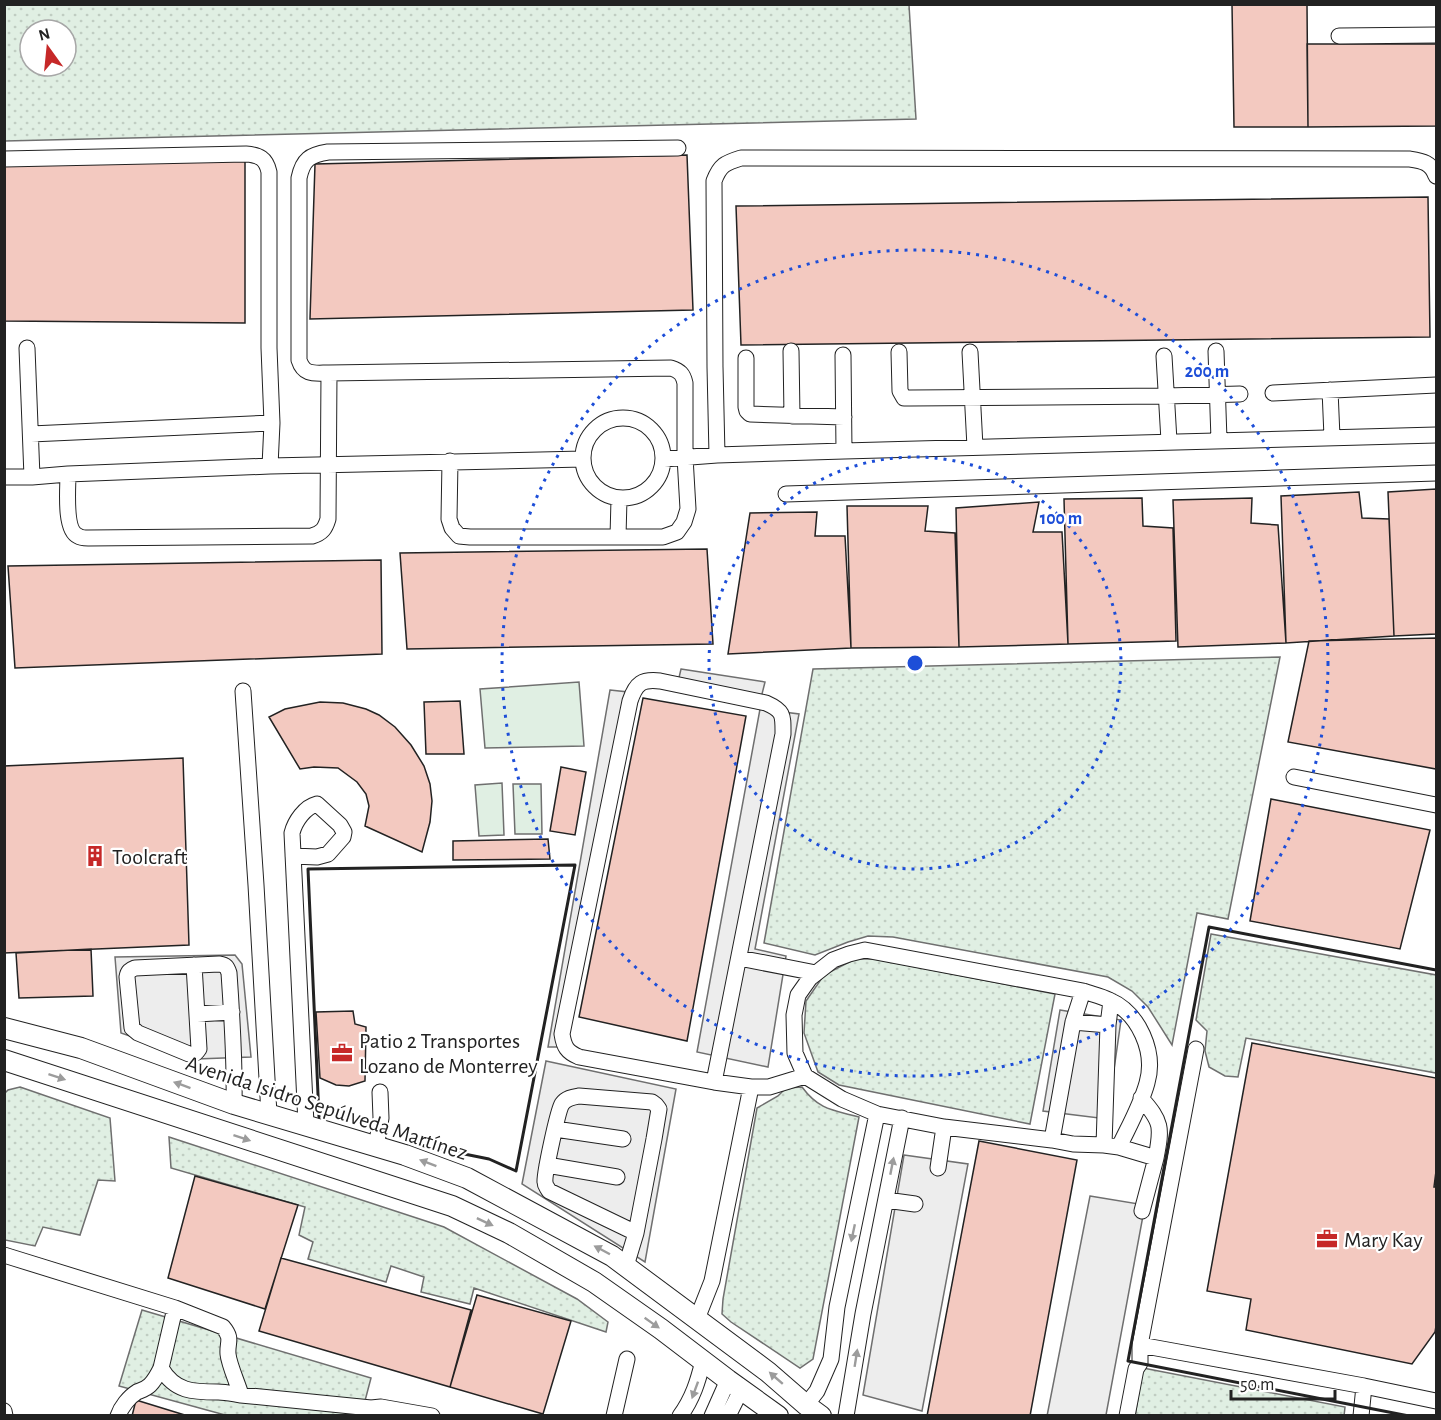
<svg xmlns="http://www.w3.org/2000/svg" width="1441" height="1420" font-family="'Alegreya Sans',sans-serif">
<defs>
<pattern id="grass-dots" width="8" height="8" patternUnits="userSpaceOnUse" patternTransform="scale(1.5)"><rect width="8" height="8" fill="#e0efe3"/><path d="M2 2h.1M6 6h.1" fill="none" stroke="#c0cdc2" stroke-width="1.8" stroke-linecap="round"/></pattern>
</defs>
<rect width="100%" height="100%" fill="#fff"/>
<path fill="url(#grass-dots)" stroke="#6f6f6f" stroke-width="1.5" fill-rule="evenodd" d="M 4,5 L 909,5 L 916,119 L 5,141 ZM 30,30 L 66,30 L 66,66 L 30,66 Z
M 1280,657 L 1228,919 L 1197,913 L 1172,1045 L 1148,1007 L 1132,991 L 1108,977 L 893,937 L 868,936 L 848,942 L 815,955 L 764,943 L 813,669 Z
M 1211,934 L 1436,975 L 1436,1073 L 1246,1038 L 1238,1077 L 1225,1076 L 1209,1067 L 1205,1051 L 1207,1031 L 1196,1020 Z
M 855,959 L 875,959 L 1055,994 L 1030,1124 L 839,1085 L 818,1072 L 804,1033 L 806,1001 L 824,975 Z
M 20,1087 L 110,1118 L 115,1181 L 98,1180 L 80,1235 L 43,1227 L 35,1246 L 5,1240 L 5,1093 L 8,1090 Z
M 802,1087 C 819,1110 833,1110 859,1117 L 813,1359 L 800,1368 L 731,1322 L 722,1314 L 723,1299 L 757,1108 L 778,1096 L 786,1088 Z
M 169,1137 L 444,1227 L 577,1299 L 608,1322 L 606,1332 L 474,1288 L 470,1304 L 421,1292 L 424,1277 L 391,1266 L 386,1282 L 308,1259 L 313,1242 L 299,1235 L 305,1207 L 171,1168 Z
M 142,1310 L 371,1378 L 361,1416 L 225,1415 L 119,1386 Z
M 1143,1368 L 1345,1407 L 1344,1416 L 1135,1416 Z"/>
<path fill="#e0efe3" stroke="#6f6f6f" stroke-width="1.5" d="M 579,682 L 584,746 L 485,748 L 480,689 Z
M 502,783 L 504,835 L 479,836 L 475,785 Z
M 513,784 L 541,784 L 542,834 L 515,834 Z"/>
<path fill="#ededed" stroke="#6f6f6f" stroke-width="1.5" d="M 681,669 L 765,682 L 761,698 L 678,682 Z
M 610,690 L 628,692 L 559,1047 L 548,1047 Z
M 760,709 L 799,714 L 755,949 L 786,956 L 768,1067 L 697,1052 Z
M 235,955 L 242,964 L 251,1057 L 196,1059 L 121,1033 L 115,957 Z
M 1060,1010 L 1121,1020 L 1107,1119 L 1043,1111 Z
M 546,1061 L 676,1089 L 645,1262 L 522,1184 Z
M 904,1155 L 968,1164 L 922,1411 L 863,1395 Z
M 1090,1196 L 1145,1205 L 1106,1415 L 1047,1416 Z"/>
<path fill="#f3c9c0" stroke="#222" stroke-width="1.5" d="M 1232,4 L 1307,4 L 1308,127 L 1234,127 Z
M 1307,44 L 1436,44 L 1436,126 L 1308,127 Z
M 687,155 L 693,310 L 310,319 L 315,164 Z
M 245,161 L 245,323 L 4,321 L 4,165 Z
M 1428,197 L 1430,337 L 741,345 L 736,206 Z
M 1436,489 L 1436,634 L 1394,636 L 1388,492 Z
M 1359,492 L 1362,518 L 1389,519 L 1394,636 L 1286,643 L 1281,496 Z
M 1142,498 L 1143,526 L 1173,528 L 1176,641 L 1068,644 L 1064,499 Z
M 1252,498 L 1251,523 L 1278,525 L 1286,643 L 1178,647 L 1173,500 Z
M 1039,502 L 1033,532 L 1062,532 L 1068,644 L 959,647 L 956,508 Z
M 847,506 L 928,506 L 925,531 L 955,533 L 959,647 L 851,648 Z
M 817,512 L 815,536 L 845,536 L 851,648 L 728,654 L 750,513 Z
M 707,549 L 713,644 L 407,649 L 400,553 Z
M 381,560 L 382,654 L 15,668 L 8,566 Z
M 1436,638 L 1436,769 L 1288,742 L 1309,641 Z
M 643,698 L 746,716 L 687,1041 L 579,1017 Z
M 460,701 L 464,754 L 426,754 L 424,702 Z
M 320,702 L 343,703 L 366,709 L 379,715 L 395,727 L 411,745 L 424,766 L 430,784 L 432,801 L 430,822 L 422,852 L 365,826 L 369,806 L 366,794 L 357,782 L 338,768 L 314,767 L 300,769 L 269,717 L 285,709 Z
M 183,758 L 189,945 L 4,953 L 4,766 Z
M 561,767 L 586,772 L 575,835 L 550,831 Z
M 1271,799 L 1430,830 L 1400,949 L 1250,921 Z
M 548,839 L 550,859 L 453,860 L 453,841 Z
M 91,949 L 93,996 L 19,998 L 16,953 Z
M 353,1011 L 355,1024 L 366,1027 L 365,1081 L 349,1086 L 336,1085 L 320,1078 L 316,1012 Z
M 1252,1043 L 1436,1078 L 1436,1171 L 1434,1187 L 1436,1187 L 1436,1326 L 1435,1332 L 1412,1364 L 1246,1330 L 1251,1299 L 1207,1291 Z
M 979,1141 L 1077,1160 L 1030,1416 L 927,1416 Z
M 195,1176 L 298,1205 L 265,1309 L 168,1278 Z
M 281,1258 L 471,1310 L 450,1387 L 259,1331 Z
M 477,1295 L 571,1321 L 543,1414 L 450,1387 Z
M 136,1400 L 188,1416 L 132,1416 Z"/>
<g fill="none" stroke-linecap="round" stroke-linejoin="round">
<defs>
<path id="minor" d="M 1339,36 L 1436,35
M 4,159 L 246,154 C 259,155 266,158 269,172 L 269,348 L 272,423 L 270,466
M 27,348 L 32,477
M 791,351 L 792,416
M 1216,351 L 1219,440
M 899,352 L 900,391 L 904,398 L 910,398 L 1166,396 L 1240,394
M 970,352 L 975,447
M 843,355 L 844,451
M 1164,356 L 1169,441
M 746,358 L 746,407 L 747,411 L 750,414 L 844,417
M 329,373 C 315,373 304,376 299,360 L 299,178 C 303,159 310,155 328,152 L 678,148
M 1330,390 L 1332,437
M 1273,393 L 1436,385
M583 458a40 40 0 1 1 80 0a40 40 0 1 1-80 0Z
M 31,434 L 272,423
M 717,455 L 715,367 L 714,181 C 720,165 725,163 741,158 L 1409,159 C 1422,161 1431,162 1436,176
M 664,459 L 717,455 L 844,451 L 1436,435
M 68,474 C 68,488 64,530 78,536 C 81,538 85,538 88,538 L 312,536 C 322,533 325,529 328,519 L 329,373 L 671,368 C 680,371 683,374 685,383 L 685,457 L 688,509 L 684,522 L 677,532 L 663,537 L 470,537 L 459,536 L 452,528 L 449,519 L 450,461
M 4,477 L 32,477 L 68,474 L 270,466 L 583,459
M 786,494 L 1436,473
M 618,537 L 619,499
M 243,691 L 256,885 L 269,1114
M 1294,777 L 1436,805
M 293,856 L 317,857 L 328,854 L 343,837 L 344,832 L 340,825 L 317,804 C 305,807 295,821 292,833 L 306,1124
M 865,950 L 1083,991 C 1091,994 1101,996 1109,1000 C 1139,1013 1156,1052 1147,1083 C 1141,1105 1129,1126 1119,1147 L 1104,1145 L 1073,1144 L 1052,1140 L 944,1127 L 877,1114 L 842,1099 L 805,1076 L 795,1053 L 794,1015 L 798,995 L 810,978 L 833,960 L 849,954 Z
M 739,958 L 816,973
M 194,965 L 199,1049 C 196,1054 194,1055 189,1054 L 138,1033 L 132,1028 L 127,977 C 128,971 130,970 135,968 L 219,964 C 226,965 227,967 229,973 C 232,1016 235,1060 234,1104
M 197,1014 L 232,1012
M 1073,1022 L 1108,1025
M 714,1082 L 783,734 C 783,715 784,711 766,703 L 660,681 C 642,679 636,683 630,701 L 562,1034 C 564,1047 567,1052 579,1057 L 714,1082 L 751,1087 L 769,1087 L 805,1076
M 579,1096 L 652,1102 L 656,1105 L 659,1109 L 654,1139 L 636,1233 L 549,1191 C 547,1187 545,1186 545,1182 C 544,1175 558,1110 562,1104 C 566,1098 573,1097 579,1096 Z
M 1141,1098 C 1162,1122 1162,1127 1156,1158
M 555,1129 L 623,1139
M 1052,1140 L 1073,1022 L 1083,991
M 1104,1145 L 1108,1025 L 1111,1001
M 376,1147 L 381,1118 L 380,1092
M 1119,1147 L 1156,1158 L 1142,1211
M 547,1165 L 617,1177
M 938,1168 L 944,1127
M 886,1200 L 915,1204
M 4,1255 L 175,1308
M 626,1266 L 636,1233
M 697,1319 L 712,1281 L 751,1087
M 1140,1345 L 1364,1386 L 1436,1401
M 241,1395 C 238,1384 229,1365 228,1354 C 227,1342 233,1339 223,1327 L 175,1308 L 161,1368 C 175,1392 193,1392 218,1392 C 226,1392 234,1394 241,1395 L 371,1408 L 381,1407 L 432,1416
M 806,1405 L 817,1391 L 831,1359 L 837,1307 L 877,1114
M 4,1411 L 5,1416
M 118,1416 C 121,1407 129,1397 137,1392 C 142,1390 146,1389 150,1385 C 155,1380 158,1374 161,1368
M 614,1416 L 627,1359
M 680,1416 C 693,1398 698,1381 703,1361
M 712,1416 L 728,1380
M 728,1416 L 741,1390
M 846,1416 L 863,1314 L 902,1118
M 1127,1416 L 1136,1369 L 1140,1363 L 1140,1345 L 1196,1049
M 1361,1416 L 1364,1386"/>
<path id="major" d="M 4,1028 L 81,1048 L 234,1104 L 405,1155 L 467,1178 L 612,1256 L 768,1372 L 806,1405 L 821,1416
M 4,1060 L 452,1206 L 509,1233 L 594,1282 L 661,1329 L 728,1380 L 778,1416"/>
</defs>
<use href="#minor" stroke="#222" stroke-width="17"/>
<use href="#major" stroke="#222" stroke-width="22"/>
<use href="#minor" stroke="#fff" stroke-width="15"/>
<use href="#major" stroke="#fff" stroke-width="20"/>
<path stroke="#222" stroke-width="3" d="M 319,1117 L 308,869 L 575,865 L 516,1171 L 489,1159 L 415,1144
M 1409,1416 L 1128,1361 L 1209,927 L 1436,970"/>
</g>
<defs><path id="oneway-solid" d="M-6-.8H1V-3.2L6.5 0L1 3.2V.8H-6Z" transform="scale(1.5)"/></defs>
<g fill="#9c9c9c">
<use href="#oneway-solid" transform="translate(57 1077) rotate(18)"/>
<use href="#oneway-solid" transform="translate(182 1085) rotate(-160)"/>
<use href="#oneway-solid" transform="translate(242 1138) rotate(18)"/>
<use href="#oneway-solid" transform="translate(428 1163) rotate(-159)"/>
<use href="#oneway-solid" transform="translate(892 1166) rotate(-79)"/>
<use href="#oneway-solid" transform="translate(485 1222) rotate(25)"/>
<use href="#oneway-solid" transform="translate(853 1233) rotate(102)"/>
<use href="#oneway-solid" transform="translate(602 1250) rotate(-152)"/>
<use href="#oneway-solid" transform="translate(652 1323) rotate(35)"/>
<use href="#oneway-solid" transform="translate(856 1358) rotate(-81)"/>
<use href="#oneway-solid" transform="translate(776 1378) rotate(-139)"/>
<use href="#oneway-solid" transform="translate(695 1390) rotate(110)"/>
</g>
<g fill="none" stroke="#1d4ed8" stroke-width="3" stroke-dasharray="3 6">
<circle cx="915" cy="663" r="206"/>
<circle cx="915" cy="663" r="413"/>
</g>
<defs>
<symbol id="building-bare" viewBox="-9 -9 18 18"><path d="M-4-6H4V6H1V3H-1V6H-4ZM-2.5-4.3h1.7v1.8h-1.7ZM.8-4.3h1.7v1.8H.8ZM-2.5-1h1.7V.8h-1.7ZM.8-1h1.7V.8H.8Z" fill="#c62828" stroke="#fff" stroke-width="2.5" paint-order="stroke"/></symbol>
<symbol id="office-bare" viewBox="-9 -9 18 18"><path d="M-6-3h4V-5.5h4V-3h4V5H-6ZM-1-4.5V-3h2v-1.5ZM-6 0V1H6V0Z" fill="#c62828" stroke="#fff" stroke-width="2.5" paint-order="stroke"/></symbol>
</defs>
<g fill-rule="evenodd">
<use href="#building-bare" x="80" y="841" width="30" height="30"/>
<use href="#office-bare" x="327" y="1038" width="30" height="30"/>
<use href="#office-bare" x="1312" y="1224" width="30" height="30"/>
</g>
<g text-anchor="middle" stroke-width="4.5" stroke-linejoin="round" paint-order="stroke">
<g font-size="22" fill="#222" stroke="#fff" text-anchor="start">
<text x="112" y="864">Toolcraft</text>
<text x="359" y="1048">Patio 2 Transportes<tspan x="359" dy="25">Lozano de Monterrey</tspan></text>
<text x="1344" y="1247">Mary Kay</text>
</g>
<g font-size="22" fill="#222" stroke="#fff">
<text transform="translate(327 1107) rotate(18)" y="8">Avenida Isidro Sepúlveda Martínez</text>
</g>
</g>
<circle cx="915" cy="663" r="9" fill="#1d4ed8" stroke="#fff" stroke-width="3"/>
<g font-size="18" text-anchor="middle" font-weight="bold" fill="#1d4ed8" stroke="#fff" stroke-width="4.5" stroke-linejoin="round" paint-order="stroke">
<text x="1207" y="377">200 m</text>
<text x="1061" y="524">100 m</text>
</g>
<rect width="1441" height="1420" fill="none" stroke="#222222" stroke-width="12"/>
<g transform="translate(48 48) rotate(345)"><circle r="28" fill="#ffffff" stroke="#a7a7a7" stroke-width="1.5"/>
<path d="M0-4.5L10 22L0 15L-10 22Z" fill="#c62828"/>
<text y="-9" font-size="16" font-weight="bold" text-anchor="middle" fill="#222222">N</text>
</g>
<path d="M1231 1390v9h104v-9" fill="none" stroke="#222222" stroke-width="3"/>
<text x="1240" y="1390" font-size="18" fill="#222222" stroke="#ffffff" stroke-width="4.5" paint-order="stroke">50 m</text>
</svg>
